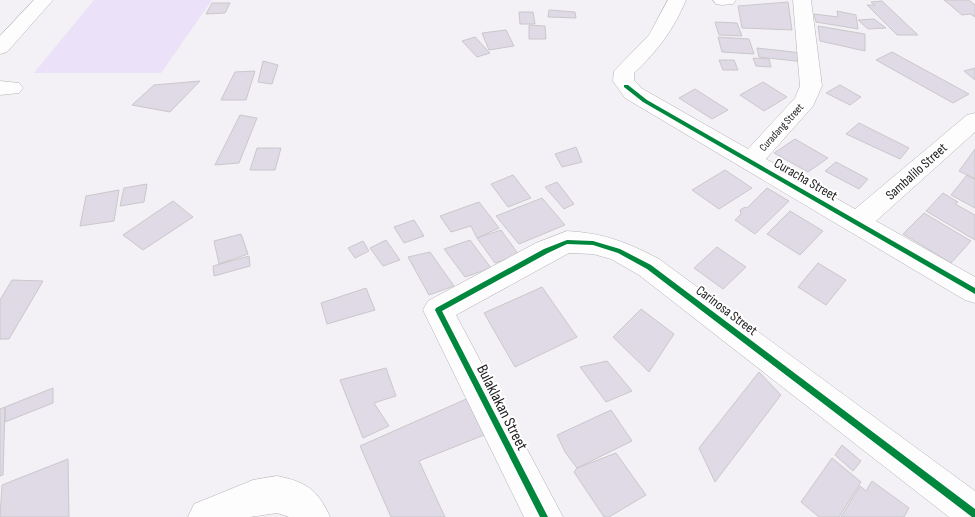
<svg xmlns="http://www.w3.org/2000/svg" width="975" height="517" font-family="'Sofia Sans Condensed',sans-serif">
<rect width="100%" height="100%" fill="#f3f1f5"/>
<path fill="#ebe1f8" d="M 94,0 L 212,0 L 161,73 L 34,73 Z"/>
<path fill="#dfdae5" stroke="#c9c8cb" d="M 944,0 L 969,0 L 975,5 L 975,17 L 970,14 L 962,15 Z
M 882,1 L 918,35 L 897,35 L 867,5 L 875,5 L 871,2 Z
M 788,2 L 792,30 L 742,28 L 738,6 Z
M 212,3 L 230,3 L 225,13 L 206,14 Z
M 549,10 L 575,12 L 576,18 L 548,17 Z
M 837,11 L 856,15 L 858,29 L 816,22 L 814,14 L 838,17 Z
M 519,12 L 533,12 L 535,24 L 520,24 Z
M 874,19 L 886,28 L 868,29 L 858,20 Z
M 715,22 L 737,23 L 742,36 L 719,35 Z
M 529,25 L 545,26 L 546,39 L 529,39 Z
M 818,26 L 865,34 L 865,51 L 820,41 Z
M 506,30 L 514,46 L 489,50 L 482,33 Z
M 475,37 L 490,53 L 477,57 L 462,41 Z
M 718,37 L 749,39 L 754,54 L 722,52 Z
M 757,48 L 802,53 L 805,62 L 759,57 Z
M 892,52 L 969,94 L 953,103 L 876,60 Z
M 753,58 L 769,59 L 771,67 L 756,66 Z
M 719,60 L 734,60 L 738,70 L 723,70 Z
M 263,61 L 278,65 L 272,84 L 258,82 Z
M 975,68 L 975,80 L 964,71 Z
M 255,71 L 246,100 L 221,100 L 235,72 Z
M 200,81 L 170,112 L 132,105 L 154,85 Z
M 763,82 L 787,97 L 764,111 L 740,95 Z
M 840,85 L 861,97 L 850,105 L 826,93 Z
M 695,89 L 728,110 L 712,119 L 679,98 Z
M 240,115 L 257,118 L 239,163 L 215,165 Z
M 859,123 L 909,148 L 900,159 L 846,134 Z
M 795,139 L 828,158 L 808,172 L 774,153 Z
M 576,147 L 582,162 L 562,167 L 555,154 Z
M 257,148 L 281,148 L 275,170 L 250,170 Z
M 975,149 L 975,179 L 959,171 Z
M 836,162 L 868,179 L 859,189 L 825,171 Z
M 725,170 L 752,188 L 719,209 L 692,190 Z
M 513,175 L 531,198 L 508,207 L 491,184 Z
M 967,175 L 975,179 L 975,208 L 951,195 Z
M 557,182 L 574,204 L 564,209 L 545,187 Z
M 147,184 L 144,202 L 120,206 L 124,188 Z
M 767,188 L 789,201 L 755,234 L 735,220 L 741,214 L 740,210 L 745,207 L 747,208 Z
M 119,190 L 114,221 L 80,226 L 86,196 Z
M 943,193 L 958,202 L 955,204 L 975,215 L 975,240 L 926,211 Z
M 542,198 L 565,225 L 519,244 L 496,216 Z
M 173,201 L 193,217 L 143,250 L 123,235 Z
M 479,202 L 499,228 L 477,238 L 471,226 L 451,232 L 440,216 Z
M 790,211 L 823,231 L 800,255 L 767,234 Z
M 924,213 L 971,241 L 951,263 L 903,234 Z
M 414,220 L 424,236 L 404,243 L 394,227 Z
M 501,230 L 519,255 L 495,263 L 477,238 Z
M 241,234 L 248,254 L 219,264 L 214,241 Z
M 386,240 L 400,260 L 383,266 L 370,248 Z
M 470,240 L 491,268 L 465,277 L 444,249 Z
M 363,241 L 369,251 L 355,258 L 348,248 Z
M 717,247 L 746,267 L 723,289 L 694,268 Z
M 430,252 L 454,286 L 429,295 L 408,257 Z
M 249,256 L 250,266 L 214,276 L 213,266 Z
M 818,263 L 846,280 L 826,305 L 798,287 Z
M 12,280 L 43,281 L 9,339 L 0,339 L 0,300 Z
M 542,287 L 577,337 L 515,367 L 484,313 Z
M 366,288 L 375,310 L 327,324 L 321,303 Z
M 641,309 L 674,334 L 649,372 L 613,337 Z
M 607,361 L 632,391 L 606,402 L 580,367 Z
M 386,368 L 396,396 L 374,403 L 389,426 L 363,438 L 340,380 Z
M 759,372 L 781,395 L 715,482 L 699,448 Z
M 53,388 L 53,403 L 5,422 L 5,407 Z
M 473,396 L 489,433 L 419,461 L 445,517 L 391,517 L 360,446 Z
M 5,407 L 3,475 L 0,476 L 0,409 Z
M 611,410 L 632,441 L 577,468 L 565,452 L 557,435 Z
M 842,445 L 861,461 L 853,471 L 835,455 Z
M 616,453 L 646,495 L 609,517 L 604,517 L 574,472 L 577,468 Z
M 832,458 L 861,482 L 839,517 L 819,517 L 801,502 Z
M 68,459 L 69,517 L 0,517 L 2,485 Z
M 872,481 L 909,508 L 904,517 L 841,517 L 860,486 L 866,491 Z"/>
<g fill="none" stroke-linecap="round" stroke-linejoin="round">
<defs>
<path id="minor" d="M 34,0 L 53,0 L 7,52 L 0,54 L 0,36 Z
M 668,0 L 686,0 C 674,29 657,52 634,73 L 634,80 L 641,88 L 748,149 L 795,98 L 800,86 L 793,0 L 811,0 L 822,86 L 813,106 L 766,159 L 855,209 L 967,115 L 975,113 L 975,132 L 876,221 L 975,277 L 975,303 L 965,300 L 625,98 L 613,81 L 614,71 L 649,35 Z
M 713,0 L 736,0 L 733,4 L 722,5 L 716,4 Z
M 0,81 L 19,83 L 23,88 L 19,93 L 0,95 Z
M 567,231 C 603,233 627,242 659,259 L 975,491 L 975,517 L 949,517 L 639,275 L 611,259 L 593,254 L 569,253 L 456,315 L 563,517 L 524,517 L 423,310 L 428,301 L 536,243 Z
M 277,476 C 307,482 318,490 330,517 L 289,517 L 277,513 L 250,517 L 188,517 L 194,504 L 253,480 Z"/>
</defs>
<use href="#minor" stroke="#b3b2b5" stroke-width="1"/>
<use href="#minor" fill="#fdfdfe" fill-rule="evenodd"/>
<defs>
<path id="cycleway" d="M 624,85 L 628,85 L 647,100 L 975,288 L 975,294 L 643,102 L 624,87 Z
M 567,240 L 593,241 L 620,249 L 651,265 L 975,509 L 975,517 L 972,517 L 647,269 L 618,253 L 593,245 L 567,244 L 548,253 L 442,311 L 548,517 L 540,517 L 435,310 L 436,308 L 544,249 Z"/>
</defs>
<use href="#cycleway" stroke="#fff" stroke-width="3"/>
<use href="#cycleway" fill="#00873e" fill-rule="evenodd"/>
</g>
<g text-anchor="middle" stroke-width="4" stroke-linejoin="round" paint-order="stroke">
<g font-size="11" fill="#1c1b1d" stroke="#fff">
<text transform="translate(781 127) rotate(-48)" y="4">Curadang Street</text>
</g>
<g font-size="14" fill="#1c1b1d" stroke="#fff">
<text transform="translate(916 171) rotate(-42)" y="5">Sambalilo Street</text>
<text transform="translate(806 179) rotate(30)" y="5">Curacha Street</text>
<text transform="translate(727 310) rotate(37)" y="5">Carinosa Street</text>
</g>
<g font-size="16" fill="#1c1b1d" stroke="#fff">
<text transform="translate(503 407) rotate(63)" y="6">Bulaklakan Street</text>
</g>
</g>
</svg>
